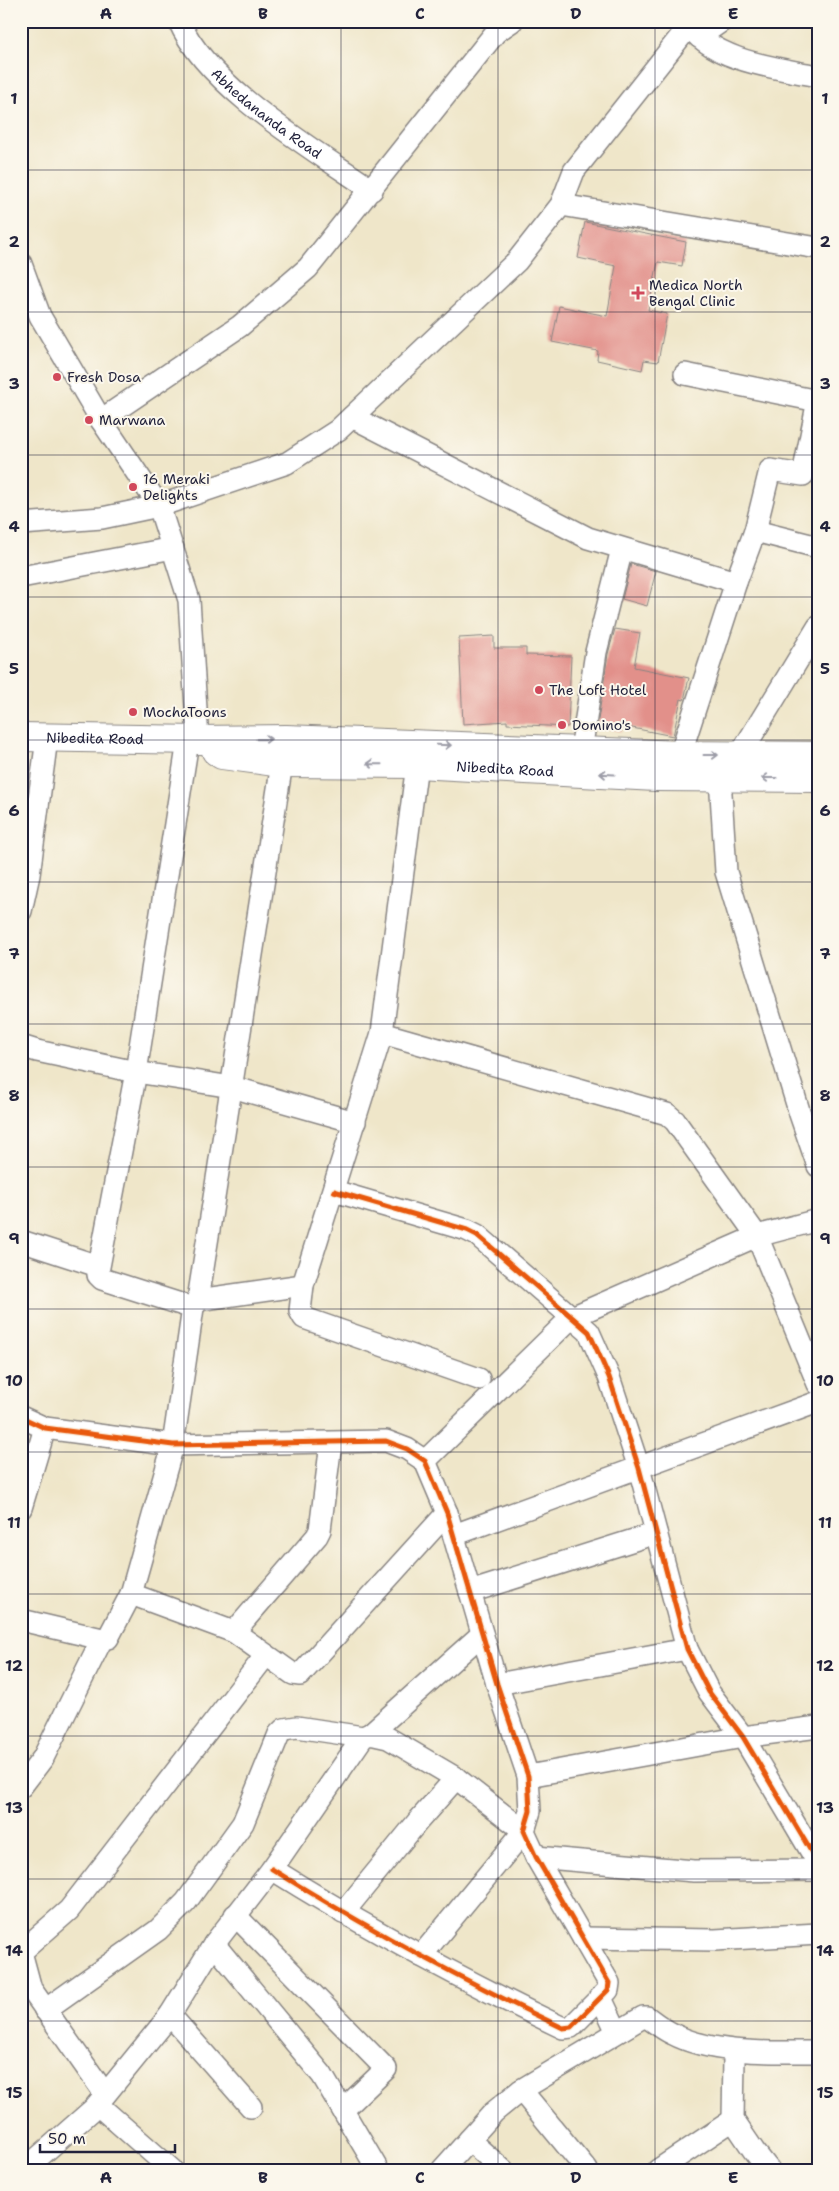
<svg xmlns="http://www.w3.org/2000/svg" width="839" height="2191" font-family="'Shantell Sans',sans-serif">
<rect width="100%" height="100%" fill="#fbf7ec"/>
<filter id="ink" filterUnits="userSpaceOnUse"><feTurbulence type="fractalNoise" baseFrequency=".02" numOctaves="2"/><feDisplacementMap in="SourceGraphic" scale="10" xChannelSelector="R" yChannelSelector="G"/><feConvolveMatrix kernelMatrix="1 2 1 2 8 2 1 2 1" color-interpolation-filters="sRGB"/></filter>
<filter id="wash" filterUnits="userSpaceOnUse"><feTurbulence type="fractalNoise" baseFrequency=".0096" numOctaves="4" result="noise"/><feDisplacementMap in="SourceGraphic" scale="20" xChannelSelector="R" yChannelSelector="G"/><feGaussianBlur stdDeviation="1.12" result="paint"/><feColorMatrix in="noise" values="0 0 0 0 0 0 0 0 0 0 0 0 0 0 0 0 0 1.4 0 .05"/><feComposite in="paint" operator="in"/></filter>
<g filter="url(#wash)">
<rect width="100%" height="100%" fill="#efe6c9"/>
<g id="blocks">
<path fill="#e2908a" d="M 585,222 L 686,242 L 682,266 L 658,262 L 648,310 L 667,314 L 658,362 L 644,360 L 642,370 L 597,360 L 598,351 L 552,342 L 559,306 L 607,316 L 616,266 L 578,258 Z
M 631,564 L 656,571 L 647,606 L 622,599 Z
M 615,629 L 640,633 L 634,667 L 689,678 L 684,700 L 681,699 L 673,736 L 622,726 L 621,731 L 597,727 L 608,654 Z
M 494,636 L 494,648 L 526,648 L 526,655 L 571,656 L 568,727 L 507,724 L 507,721 L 463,724 L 459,638 Z"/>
</g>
</g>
<g filter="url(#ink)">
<use href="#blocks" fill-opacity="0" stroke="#888482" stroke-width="1"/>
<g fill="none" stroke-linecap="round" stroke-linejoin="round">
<defs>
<g id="minor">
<path id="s1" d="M 179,21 C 207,87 313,149 372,190"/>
<path d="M 686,21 C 710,61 776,68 818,76"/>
<path d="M 699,37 L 722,21"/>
<path d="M 561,205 L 818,248"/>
<path d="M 21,264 L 40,316 L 101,420 L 159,506 L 189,600 L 198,740"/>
<path d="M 685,374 L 818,401"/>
<path d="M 352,417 L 588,538 L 736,582"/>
<path d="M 101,420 L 240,326 L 308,268 L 496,32 L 512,21"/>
<path d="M 21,524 L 102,518 L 159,506 L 287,463 L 338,430 L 517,261 L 561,205 L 574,171 L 689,26"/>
<path d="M 755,531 L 818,547"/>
<path d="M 21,577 L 173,548"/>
<path d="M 187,740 L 186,754 L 136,1072 L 98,1272 L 98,1275 L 102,1279 L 193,1308"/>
<path d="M 581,751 L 596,652 L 622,549"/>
<path d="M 680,755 L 736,582 L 755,531 L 770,470 L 803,475 L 818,400"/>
<path d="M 740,755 L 818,627"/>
<path d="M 417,764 L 382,1033 L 303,1285 L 300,1311 L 304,1318 L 479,1379"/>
<path d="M 720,778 L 726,872 L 800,1114 L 818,1166"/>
<path d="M 21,911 L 29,875 L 47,738"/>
<path d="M 382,1033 L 667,1114 L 675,1121 L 757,1236 L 818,1384"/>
<path d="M 21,1046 L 37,1051 L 136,1072 L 232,1087 L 355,1122"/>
<path d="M 334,1191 L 467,1230 L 477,1235 L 589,1332 L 609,1377 L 639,1468 L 687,1649 L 709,1692 L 743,1737 L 818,1863"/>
<path d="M 21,1241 L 98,1266"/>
<path d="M 198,1300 L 282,763"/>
<path d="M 21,1417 L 45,1428 L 173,1445 L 386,1441 L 407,1449 L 425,1461 L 447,1513 L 497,1684 L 528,1776 L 530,1811 L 524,1831 L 536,1857 L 609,1983 L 608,1990 L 571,2027 L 563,2028 C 463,1980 366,1928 272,1869"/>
<path d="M 425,1461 L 572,1317 L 757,1236 L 818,1220"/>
<path d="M 21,1508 L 45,1428"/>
<path d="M 454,1535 L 818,1402"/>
<path d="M 470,1592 L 656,1533"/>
<path d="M 131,1594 L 234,1632 L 293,1674 L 300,1675 L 447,1513"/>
<path d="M 21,1620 L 102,1639 L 108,1638 L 131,1594 L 173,1445 L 193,1308 L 198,1300 L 303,1285"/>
<path d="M 234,1632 L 317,1536 L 320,1530 L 331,1443"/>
<path d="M 497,1684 L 687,1649"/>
<path d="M 370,1734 L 482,1634"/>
<path d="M 528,1776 L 743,1737 L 818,1727"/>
<path d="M 21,1787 L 43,1758 L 102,1639"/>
<path d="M 536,1857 L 694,1871 L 818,1870"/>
<path d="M 343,1913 L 419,1820 L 456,1778"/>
<path d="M 235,1915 L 386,2069 L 343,2110"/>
<path d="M 583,1938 L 715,1940 L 818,1934"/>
<path d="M 214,1944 L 322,2075 L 378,2170"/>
<path d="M 601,1998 L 617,2032"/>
<path d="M 45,2010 L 158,1930 L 186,1902 L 243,1823 L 279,1734 L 284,1729 L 297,1727 L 363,1737"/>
<path d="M 170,2015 L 251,2107"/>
<path d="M 738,2051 L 734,2058 L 733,2120 L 754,2151 L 769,2170"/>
<path d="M 521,2090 L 587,2170"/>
<path d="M 105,2094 L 31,1989 L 21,1952 L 69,1910 L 266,1655"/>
<path d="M 96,2106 L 170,2015 L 214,1944 L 272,1869 L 363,1737 L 370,1734 L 388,1738 L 456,1778 L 524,1831 L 421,1956"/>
<path d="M 469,2140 L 503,2170"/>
<path d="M 24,2170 L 98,2105 L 172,2170"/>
<path d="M 442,2170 L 494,2112 L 521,2090 L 643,2017 L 647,2017 C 655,2023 664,2030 673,2034 C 713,2055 773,2052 818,2052"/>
<path d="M 658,2170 L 733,2120"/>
</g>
<g id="tertiary">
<path id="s2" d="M 21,737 L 198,740 L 286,739 L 680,755 L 818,756"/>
<path id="s3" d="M 216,751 L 222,755 L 282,763 L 417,764 L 656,777 L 818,778"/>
</g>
</defs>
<use href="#minor" stroke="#888482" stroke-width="24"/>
<use href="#tertiary" stroke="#888482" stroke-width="30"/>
<use href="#minor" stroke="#fff" stroke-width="21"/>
<use href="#tertiary" stroke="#fff" stroke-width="28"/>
<defs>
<path id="cycleway" d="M 334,1191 L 467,1230 L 477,1235 L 589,1332 L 609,1377 L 639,1468 L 687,1649 L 709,1692 L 743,1737 L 818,1863
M 21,1417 L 45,1428 L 173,1445 L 386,1441 L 407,1449 L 425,1461 L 447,1513 L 497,1684 L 528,1776 L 530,1811 L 524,1831 L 536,1857 L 609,1983 L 608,1990 L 571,2027 L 563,2028 C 463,1980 366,1928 272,1869"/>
</defs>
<use href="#cycleway" stroke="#fbf7ec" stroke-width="8"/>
<use href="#cycleway" stroke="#e8590c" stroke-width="5"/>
</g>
<defs><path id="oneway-shaft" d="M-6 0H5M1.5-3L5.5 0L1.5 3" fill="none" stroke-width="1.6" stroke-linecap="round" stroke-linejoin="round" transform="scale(1.25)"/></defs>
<g stroke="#9c9ca7">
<use href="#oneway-shaft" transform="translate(264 739) rotate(-1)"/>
<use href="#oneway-shaft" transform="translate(444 745) rotate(2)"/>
<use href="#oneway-shaft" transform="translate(711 755)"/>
<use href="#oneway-shaft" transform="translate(374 764) rotate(-179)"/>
<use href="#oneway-shaft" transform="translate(607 774) rotate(-177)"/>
<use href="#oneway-shaft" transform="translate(769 778) rotate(-180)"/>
</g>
</g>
<path fill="none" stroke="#22223b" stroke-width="1" stroke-opacity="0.55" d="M 184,21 L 184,2170M 341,21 L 341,2170M 498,21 L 498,2170M 655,21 L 655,2170M 21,170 L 818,170M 21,312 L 818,312M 21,455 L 818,455M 21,597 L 818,597M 21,740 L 818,740M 21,882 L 818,882M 21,1024 L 818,1024M 21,1167 L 818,1167M 21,1309 L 818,1309M 21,1452 L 818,1452M 21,1594 L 818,1594M 21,1736 L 818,1736M 21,1879 L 818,1879M 21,2021 L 818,2021"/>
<g fill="#d1495b" stroke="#fbf7ec" stroke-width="2">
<path d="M635.5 285.5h5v5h5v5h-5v5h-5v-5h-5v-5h5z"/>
<circle cx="57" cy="377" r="5"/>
<circle cx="89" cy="420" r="5"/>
<circle cx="133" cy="487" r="5"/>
<circle cx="539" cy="690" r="5"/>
<circle cx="133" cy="712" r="5"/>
<circle cx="562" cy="725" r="5"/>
</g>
<g text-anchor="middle" stroke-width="4" stroke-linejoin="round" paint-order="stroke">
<g font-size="14" fill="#22223b" stroke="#fbf7ec">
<text dy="5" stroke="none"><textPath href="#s1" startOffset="129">Abhedananda Road</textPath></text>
<text dy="5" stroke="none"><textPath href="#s2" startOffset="74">Nibedita Road</textPath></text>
<text dy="5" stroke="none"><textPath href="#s3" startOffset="291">Nibedita Road</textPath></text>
</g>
<g font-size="14" fill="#22223b" stroke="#fbf7ec" text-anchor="start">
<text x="649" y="290">Medica North<tspan x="649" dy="16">Bengal Clinic</tspan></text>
<text x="67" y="382">Fresh Dosa</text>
<text x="99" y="425">Marwana</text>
<text x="143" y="484">16 Meraki<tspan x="143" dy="16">Delights</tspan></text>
<text x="549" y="695">The Loft Hotel</text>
<text x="143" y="717">MochaToons</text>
<text x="572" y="730">Domino's</text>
</g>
</g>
<rect width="839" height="2191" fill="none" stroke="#fbf7ec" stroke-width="55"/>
<path d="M40 2144v8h135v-8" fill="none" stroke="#22223b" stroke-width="2.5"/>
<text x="48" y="2144" font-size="15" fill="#22223b" stroke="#fbf7ec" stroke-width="4" paint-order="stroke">50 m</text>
<rect x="28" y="28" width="784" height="2136" fill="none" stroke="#22223b" stroke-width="2"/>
<g font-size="16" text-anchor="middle" font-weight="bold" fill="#22223b">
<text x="106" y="19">A</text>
<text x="263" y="19">B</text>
<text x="420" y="19">C</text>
<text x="576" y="19">D</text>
<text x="733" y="19">E</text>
<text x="14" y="104">1</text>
<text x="825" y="104">1</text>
<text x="14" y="247">2</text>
<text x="825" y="247">2</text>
<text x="14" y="389">3</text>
<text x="825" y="389">3</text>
<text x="14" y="532">4</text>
<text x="825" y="532">4</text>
<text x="14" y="674">5</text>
<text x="825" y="674">5</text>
<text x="14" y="816">6</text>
<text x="825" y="816">6</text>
<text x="14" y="959">7</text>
<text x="825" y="959">7</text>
<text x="14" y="1101">8</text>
<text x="825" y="1101">8</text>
<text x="14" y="1244">9</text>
<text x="825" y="1244">9</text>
<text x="14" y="1386">10</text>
<text x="825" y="1386">10</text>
<text x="14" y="1528">11</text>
<text x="825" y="1528">11</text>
<text x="14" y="1671">12</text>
<text x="825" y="1671">12</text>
<text x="14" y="1813">13</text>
<text x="825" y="1813">13</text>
<text x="14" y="1956">14</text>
<text x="825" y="1956">14</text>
<text x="14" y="2098">15</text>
<text x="825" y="2098">15</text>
<text x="106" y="2183">A</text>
<text x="263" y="2183">B</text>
<text x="420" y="2183">C</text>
<text x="576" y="2183">D</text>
<text x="733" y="2183">E</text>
</g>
</svg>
